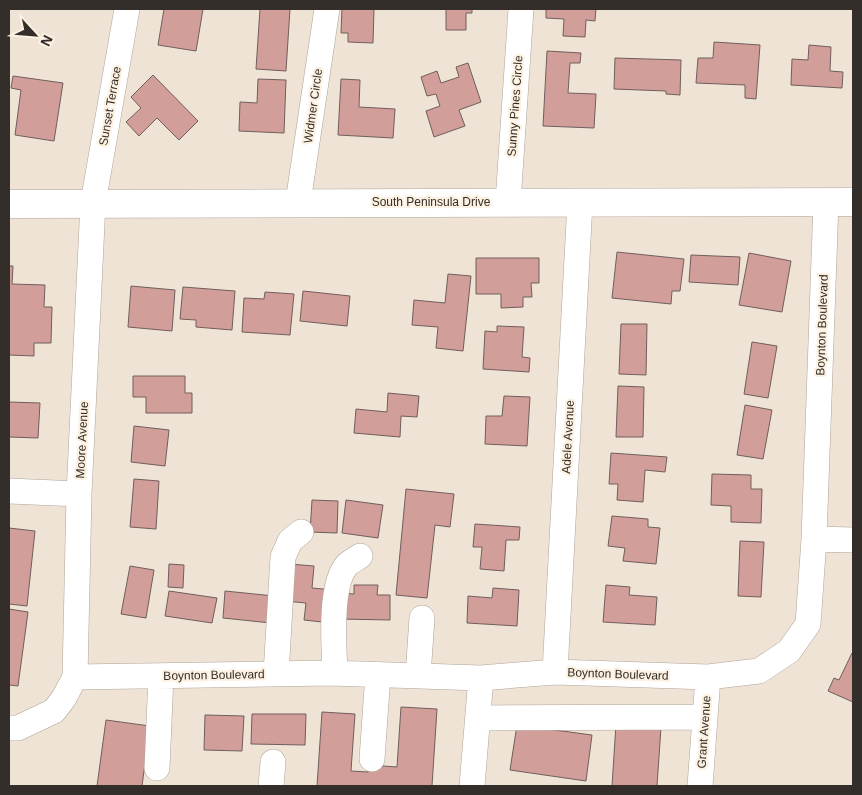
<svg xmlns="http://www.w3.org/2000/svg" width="862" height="795" font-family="Arial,sans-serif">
<rect width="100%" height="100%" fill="#efe3d5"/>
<path fill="#d29e99" stroke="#705e5d" d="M 164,9 L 203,9 L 196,51 L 158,45 Z
M 260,9 L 290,9 L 286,71 L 256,69 Z
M 342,9 L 374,9 L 373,43 L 348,42 L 348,33 L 341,33 Z
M 446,9 L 472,9 L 472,13 L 466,13 L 466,30 L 446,30 Z
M 546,9 L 596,9 L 595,21 L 586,20 L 585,37 L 563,36 L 564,19 L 546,18 Z
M 714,42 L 760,45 L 756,99 L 745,98 L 745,85 L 696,83 L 698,58 L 713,58 Z
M 809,45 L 831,47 L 830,71 L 843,72 L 842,88 L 791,85 L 792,59 L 808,60 Z
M 547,51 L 581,53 L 580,63 L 570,63 L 568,93 L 596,94 L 594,128 L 543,126 Z
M 615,58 L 681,60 L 680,95 L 666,94 L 666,91 L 614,89 Z
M 468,63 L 481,102 L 459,110 L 465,126 L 434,137 L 426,111 L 440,106 L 436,94 L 427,96 L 421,77 L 437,71 L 441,83 L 459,77 L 456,67 Z
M 153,75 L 198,121 L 179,140 L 157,118 L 139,136 L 126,122 L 141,108 L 131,97 Z
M 13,76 L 63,83 L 54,141 L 15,135 L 21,90 L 11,88 Z
M 258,79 L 286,80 L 284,133 L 239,131 L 240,102 L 257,103 Z
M 341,79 L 360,80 L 359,107 L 395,109 L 393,138 L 338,135 Z
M 617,252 L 684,259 L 680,291 L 672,291 L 671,304 L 612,298 Z
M 749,253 L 791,261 L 782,312 L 739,305 Z
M 691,255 L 740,257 L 738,285 L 689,282 Z
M 476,258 L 539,258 L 539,283 L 531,283 L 532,297 L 523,297 L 523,307 L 501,308 L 501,294 L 476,294 Z
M 9,266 L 13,266 L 12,284 L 45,285 L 44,307 L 52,307 L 51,343 L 34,343 L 34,356 L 9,355 Z
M 448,274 L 471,276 L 463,351 L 436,348 L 438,327 L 412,325 L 414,300 L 445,303 Z
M 131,286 L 175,290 L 172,331 L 128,327 Z
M 183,287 L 235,291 L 232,330 L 196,327 L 196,320 L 180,319 Z
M 303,291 L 350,296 L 347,326 L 300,321 Z
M 265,292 L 294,294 L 290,335 L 242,332 L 244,298 L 264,299 Z
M 621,324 L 647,324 L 646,375 L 619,374 Z
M 497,326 L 524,327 L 522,357 L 530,358 L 529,372 L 483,369 L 485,331 L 497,332 Z
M 752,342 L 777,346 L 768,398 L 744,394 Z
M 133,376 L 185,376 L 185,393 L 192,393 L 192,413 L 146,413 L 146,397 L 133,397 Z
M 618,386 L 644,387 L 643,437 L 616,437 Z
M 388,393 L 419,396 L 417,417 L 401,416 L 400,437 L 354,433 L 356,409 L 387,412 Z
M 504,396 L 530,397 L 527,446 L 485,444 L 486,416 L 502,416 Z
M 9,402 L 40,403 L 38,438 L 9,437 Z
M 745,405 L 772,410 L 763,459 L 737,455 Z
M 134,426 L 169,430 L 165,466 L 131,462 Z
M 611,453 L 667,457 L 665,472 L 645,470 L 643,502 L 617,500 L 618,484 L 609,484 Z
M 712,474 L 751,475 L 751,489 L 762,489 L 761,523 L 731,522 L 731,506 L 711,505 Z
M 134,479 L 159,481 L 156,529 L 130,527 Z
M 406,489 L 454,494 L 450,527 L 435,525 L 427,598 L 396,595 Z
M 312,500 L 338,501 L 337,533 L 310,532 Z
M 346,500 L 383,505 L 378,538 L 342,533 Z
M 612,516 L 648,519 L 648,527 L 660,528 L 656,564 L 623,561 L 625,548 L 608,546 Z
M 475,524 L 520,527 L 519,540 L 506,540 L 504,571 L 480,569 L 482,547 L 473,547 Z
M 9,528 L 35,531 L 27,606 L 9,604 Z
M 740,541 L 764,542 L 761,597 L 738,596 Z
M 169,564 L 184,565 L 183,588 L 168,587 Z
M 289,564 L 314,566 L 312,588 L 334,590 L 331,623 L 304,620 L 306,603 L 285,601 Z
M 130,566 L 154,570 L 146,618 L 121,614 Z
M 354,585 L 378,585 L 377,595 L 390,595 L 390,620 L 340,619 L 341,593 L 354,594 Z
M 606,585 L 630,587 L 629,595 L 657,597 L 655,625 L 603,622 Z
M 493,588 L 519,590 L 517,626 L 467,623 L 468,596 L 492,598 Z
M 169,591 L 217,598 L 212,623 L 165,616 Z
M 225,591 L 274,596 L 271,623 L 223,618 Z
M 9,609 L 28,612 L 18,686 L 9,685 Z
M 852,653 L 853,654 L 853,702 L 828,691 L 834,678 L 839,680 Z
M 401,707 L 437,709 L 432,786 L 317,786 L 322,712 L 355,714 L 351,771 L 368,772 L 369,765 L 397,767 Z
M 252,714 L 306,714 L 305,745 L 251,744 Z
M 205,715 L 244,716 L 242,751 L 204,750 Z
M 106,720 L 150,726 L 142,786 L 97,786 Z
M 616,724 L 661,727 L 657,786 L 612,786 Z
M 517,725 L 592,735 L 586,781 L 510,770 Z"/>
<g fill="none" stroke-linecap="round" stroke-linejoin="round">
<defs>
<path id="minor" d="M 298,202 L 327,9
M 508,202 L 521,9
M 9,491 L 79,494
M 814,539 L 853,540
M 555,672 L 580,202
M 335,673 C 334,647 329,585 347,565 C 350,562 356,559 360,556
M 276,674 L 283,557 L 290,541 L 301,532
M 418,676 L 422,618
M 75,677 L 330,673 L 481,678 L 555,672 L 708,677 L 759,671 L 789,651 L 808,624 L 814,539 L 826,202
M 478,718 L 705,717
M 9,728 L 18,728 L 54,711 L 64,698 L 75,677 L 79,494 L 93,203 L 127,9
M 372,759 L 378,674
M 157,768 L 161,676
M 271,786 L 273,762
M 472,786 L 481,678
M 700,786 L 708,677"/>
<path id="major" d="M 9,204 L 853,202"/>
</defs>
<use href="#minor" stroke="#afa497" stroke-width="26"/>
<use href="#major" stroke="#afa497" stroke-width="29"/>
<use href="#minor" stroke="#fff" stroke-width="25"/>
<use href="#major" stroke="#fff" stroke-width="28"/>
</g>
<g text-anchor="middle" stroke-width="4.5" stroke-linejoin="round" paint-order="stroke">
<g font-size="12" fill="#332e29" stroke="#fdf1e2">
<text transform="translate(110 106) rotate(-80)" y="4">Sunset Terrace</text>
<text transform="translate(313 106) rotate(-82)" y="4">Widmer Circle</text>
<text transform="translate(515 106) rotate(-86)" y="4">Sunny Pines Circle</text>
<text x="431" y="206">South Peninsula Drive</text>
<text transform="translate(822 325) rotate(-88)" y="4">Boynton Boulevard</text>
<text transform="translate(568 437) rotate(-87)" y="4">Adele Avenue</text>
<text transform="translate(82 440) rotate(-87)" y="4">Moore Avenue</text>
<text transform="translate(618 674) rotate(2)" y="4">Boynton Boulevard</text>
<text transform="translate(214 675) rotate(-1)" y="4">Boynton Boulevard</text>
<text transform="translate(704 732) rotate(-86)" y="4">Grant Avenue</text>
</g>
</g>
<rect width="862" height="795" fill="none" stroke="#332e29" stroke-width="20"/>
<g transform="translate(35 35) rotate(116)" stroke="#fdf1e2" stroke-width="4" paint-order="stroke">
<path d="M0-4L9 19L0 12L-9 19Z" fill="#332e29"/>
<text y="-8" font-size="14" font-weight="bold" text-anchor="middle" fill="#332e29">N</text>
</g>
</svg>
